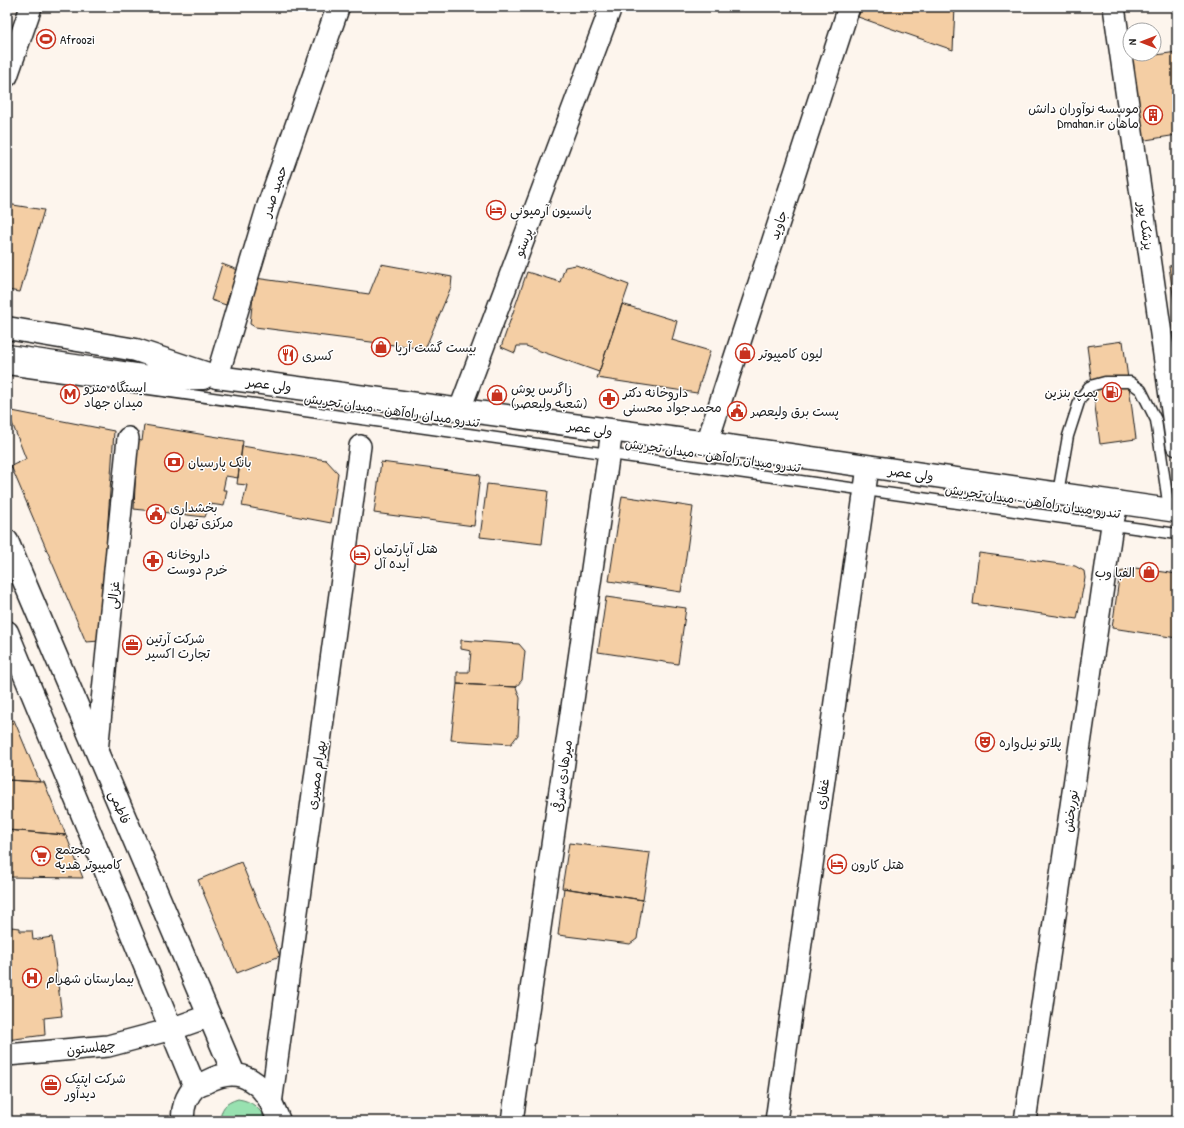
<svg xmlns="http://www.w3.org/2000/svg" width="1184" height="1128" font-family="'Patrick Hand','Playpen Sans Arabic',sans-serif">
<rect width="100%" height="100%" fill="#fdf5ed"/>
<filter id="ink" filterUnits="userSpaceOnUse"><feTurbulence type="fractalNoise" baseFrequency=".025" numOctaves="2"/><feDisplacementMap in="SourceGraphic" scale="8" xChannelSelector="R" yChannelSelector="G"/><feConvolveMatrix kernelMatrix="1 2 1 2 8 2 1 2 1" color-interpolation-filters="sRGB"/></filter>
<g filter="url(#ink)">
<path fill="#98e1b0" stroke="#5a7e66" d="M 238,1099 C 252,1101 260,1108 266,1121 L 220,1121 C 221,1108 225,1103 238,1099 Z"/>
<path fill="#f4cea4" stroke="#1c1c1c" d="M 862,7 L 955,7 L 953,50 L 858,17 Z
M 1177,52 L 1177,135 L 1133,142 L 1121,60 Z
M 7,204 L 44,210 L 20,292 L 7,290 Z
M 222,264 L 238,270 L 226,305 L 211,300 Z
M 381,264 L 452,277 L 451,287 L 425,349 L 255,327 L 250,324 L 255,278 L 369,294 Z
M 576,265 L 629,285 L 599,372 L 526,346 L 517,346 L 515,353 L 501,347 L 527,272 L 560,282 L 565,267 Z
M 1177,265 L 1177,323 L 1169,266 Z
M 622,304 L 677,321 L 672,340 L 710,351 L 697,393 L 597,378 Z
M 1123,341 L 1136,439 L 1100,444 L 1087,346 Z
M 7,410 L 114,431 L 100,641 L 86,642 L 11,466 L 26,459 Z
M 144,425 L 243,441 L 238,478 L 226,476 L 223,490 L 227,490 L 224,506 L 210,504 L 205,517 L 134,509 L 137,440 L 142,441 Z
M 242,446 L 326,460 L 338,473 L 331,523 L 242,506 L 247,485 L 237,484 Z
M 381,462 L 480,475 L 474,526 L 374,513 Z
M 487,484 L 548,491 L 542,544 L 480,537 Z
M 622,496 L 693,507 L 681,592 L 609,581 Z
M 979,553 L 1075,566 L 1084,571 L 1085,578 L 1077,619 L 973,604 Z
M 1135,568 L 1177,574 L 1177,638 L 1112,628 L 1120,572 Z
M 606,597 L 686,608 L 678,664 L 598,652 Z
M 461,640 L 519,644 L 525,651 L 522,680 L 516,687 L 457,684 L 457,672 L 469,672 L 471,651 L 461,649 Z
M 457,684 L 516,687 L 520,698 L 518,735 L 511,744 L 451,740 Z
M 14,720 L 40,782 L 7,780 L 7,721 Z
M 7,780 L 44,782 L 66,835 L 7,830 Z
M 7,830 L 66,835 L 83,878 L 7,877 Z
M 569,843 L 650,853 L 643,900 L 562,888 Z
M 241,862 L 280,956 L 237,973 L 198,880 Z
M 564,888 L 643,900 L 637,939 L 630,944 L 558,935 Z
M 11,927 L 20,928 L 20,931 L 32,931 L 33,940 L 52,937 L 62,1016 L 44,1018 L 45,1035 L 7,1040 L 7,930 L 11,930 Z"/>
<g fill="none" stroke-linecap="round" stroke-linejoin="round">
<defs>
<path id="service" d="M 7,369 L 1177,534
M 1058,493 L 1068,436 L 1080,399 L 1089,387 L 1094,385 L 1105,382 L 1130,382 L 1141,390 L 1156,420 L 1169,509"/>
<path id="minor" d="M 1114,7 L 1177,445
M 7,76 L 31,7
M 460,409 L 611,7
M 707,443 L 849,7
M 97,752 L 128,438
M 7,1055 L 108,1046 L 172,1029
M 271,1104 L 360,446
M 512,1121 L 612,431
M 776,1121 L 868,467
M 1025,1121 L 1112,525 L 1118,502"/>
<path id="tertiary" d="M 217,377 L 268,207 L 338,7"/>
<path id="primary" d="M 7,328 L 136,350 L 217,377 L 707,443 L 1177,511
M 7,356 L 163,379 L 203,378
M 7,541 L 234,1074
M 7,632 L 195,1087
M 172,1029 L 209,1016
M 183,1121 C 182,1109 186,1096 195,1087 C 198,1085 203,1083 206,1082 C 221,1074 238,1071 252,1081 C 267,1090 273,1106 279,1121"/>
</defs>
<use href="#service" stroke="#1c1c1c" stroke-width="13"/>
<use href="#minor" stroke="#1c1c1c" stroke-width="24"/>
<use href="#tertiary" stroke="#1c1c1c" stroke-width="25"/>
<use href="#primary" stroke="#1c1c1c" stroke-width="25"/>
<path stroke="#1c1c1c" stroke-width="2.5" stroke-dasharray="3 3" stroke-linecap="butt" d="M 7,388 L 8,388 L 7,393"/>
<use href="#service" stroke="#fff" stroke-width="10"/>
<use href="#minor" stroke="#fff" stroke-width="21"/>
<use href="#tertiary" stroke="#fff" stroke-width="22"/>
<use href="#primary" stroke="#fff" stroke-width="22"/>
</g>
</g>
<defs>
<symbol id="stadium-ring" viewBox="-11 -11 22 22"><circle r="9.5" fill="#fff" stroke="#c8321e" stroke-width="1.5"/><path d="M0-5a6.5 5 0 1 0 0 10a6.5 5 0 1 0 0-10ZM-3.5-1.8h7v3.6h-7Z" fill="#c8321e"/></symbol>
<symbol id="building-ring" viewBox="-11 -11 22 22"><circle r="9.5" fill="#fff" stroke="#c8321e" stroke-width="1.5"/><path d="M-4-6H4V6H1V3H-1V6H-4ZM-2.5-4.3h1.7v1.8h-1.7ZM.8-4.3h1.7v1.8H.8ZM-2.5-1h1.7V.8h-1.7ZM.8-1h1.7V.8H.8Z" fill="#c8321e"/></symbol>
<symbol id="hotel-ring" viewBox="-11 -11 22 22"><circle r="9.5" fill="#fff" stroke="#c8321e" stroke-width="1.5"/><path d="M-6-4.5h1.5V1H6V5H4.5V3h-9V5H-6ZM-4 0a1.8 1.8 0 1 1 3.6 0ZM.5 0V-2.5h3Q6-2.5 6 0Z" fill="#c8321e"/></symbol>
<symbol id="shop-ring" viewBox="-11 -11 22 22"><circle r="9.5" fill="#fff" stroke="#c8321e" stroke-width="1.5"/><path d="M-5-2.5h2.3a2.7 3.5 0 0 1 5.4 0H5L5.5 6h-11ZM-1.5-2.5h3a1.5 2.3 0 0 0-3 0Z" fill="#c8321e"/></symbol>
<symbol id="restaurant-ring" viewBox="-11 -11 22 22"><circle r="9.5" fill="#fff" stroke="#c8321e" stroke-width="1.5"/><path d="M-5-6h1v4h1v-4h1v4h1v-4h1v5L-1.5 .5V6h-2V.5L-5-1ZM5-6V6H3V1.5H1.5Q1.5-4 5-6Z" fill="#c8321e"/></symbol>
<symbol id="fuel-ring" viewBox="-11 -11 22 22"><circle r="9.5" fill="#fff" stroke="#c8321e" stroke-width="1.5"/><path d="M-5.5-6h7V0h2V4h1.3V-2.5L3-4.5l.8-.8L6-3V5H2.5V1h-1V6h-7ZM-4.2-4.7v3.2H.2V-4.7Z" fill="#c8321e"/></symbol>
<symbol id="metro-ring" viewBox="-11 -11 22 22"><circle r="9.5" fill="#fff" stroke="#c8321e" stroke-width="1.5"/><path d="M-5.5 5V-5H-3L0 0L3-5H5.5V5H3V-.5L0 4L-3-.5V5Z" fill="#c8321e"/></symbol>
<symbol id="pharmacy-ring" viewBox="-11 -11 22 22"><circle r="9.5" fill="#fff" stroke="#c8321e" stroke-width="1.5"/><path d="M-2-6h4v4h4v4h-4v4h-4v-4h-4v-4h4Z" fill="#c8321e"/></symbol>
<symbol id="civic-ring" viewBox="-11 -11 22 22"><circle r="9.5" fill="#fff" stroke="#c8321e" stroke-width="1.5"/><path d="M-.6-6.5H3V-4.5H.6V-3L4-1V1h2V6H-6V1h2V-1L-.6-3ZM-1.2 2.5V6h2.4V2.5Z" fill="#c8321e"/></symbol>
<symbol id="bank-ring" viewBox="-11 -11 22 22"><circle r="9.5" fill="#fff" stroke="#c8321e" stroke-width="1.5"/><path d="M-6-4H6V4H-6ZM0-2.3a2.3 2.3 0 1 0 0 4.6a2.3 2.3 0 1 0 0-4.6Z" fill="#c8321e"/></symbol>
<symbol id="office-ring" viewBox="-11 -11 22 22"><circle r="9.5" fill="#fff" stroke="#c8321e" stroke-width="1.5"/><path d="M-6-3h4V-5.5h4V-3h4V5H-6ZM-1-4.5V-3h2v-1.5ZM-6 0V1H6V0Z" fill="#c8321e"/></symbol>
<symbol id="theatre-ring" viewBox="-11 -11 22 22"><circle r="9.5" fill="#fff" stroke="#c8321e" stroke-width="1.5"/><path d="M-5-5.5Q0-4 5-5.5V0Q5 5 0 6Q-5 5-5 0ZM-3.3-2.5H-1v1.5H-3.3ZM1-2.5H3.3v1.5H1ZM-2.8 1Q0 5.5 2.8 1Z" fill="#c8321e"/></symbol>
<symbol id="supermarket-ring" viewBox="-11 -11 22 22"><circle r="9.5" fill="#fff" stroke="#c8321e" stroke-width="1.5"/><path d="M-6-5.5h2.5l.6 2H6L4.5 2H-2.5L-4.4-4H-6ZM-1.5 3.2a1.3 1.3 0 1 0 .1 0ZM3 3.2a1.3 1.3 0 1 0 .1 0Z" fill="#c8321e"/></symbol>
<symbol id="hospital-ring" viewBox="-11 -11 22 22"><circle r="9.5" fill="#fff" stroke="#c8321e" stroke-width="1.5"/><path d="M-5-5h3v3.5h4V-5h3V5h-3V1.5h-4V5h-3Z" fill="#c8321e"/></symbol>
</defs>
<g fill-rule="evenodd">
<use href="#stadium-ring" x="35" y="28" width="22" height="22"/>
<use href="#building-ring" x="1142" y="104" width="22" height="22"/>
<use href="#hotel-ring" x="485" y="199" width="22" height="22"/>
<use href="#shop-ring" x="370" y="336" width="22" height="22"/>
<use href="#shop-ring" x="734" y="342" width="22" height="22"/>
<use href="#restaurant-ring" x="277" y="344" width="22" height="22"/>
<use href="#fuel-ring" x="1101" y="381" width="22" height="22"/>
<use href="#metro-ring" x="59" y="383" width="22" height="22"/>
<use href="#shop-ring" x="486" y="384" width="22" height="22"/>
<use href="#pharmacy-ring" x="598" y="388" width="22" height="22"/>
<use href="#civic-ring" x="726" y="400" width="22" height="22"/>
<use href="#bank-ring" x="163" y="451" width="22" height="22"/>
<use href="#civic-ring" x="145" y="503" width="22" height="22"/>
<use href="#hotel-ring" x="349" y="544" width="22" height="22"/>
<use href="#pharmacy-ring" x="142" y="550" width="22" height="22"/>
<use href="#shop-ring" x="1138" y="561" width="22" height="22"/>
<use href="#office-ring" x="121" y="634" width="22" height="22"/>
<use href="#theatre-ring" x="974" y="731" width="22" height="22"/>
<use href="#supermarket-ring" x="30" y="845" width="22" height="22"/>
<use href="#hotel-ring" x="826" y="853" width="22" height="22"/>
<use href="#hospital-ring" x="21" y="967" width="22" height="22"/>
<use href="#office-ring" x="40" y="1074" width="22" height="22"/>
</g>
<g text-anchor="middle" stroke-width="3" stroke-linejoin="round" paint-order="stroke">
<g font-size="13" fill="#1c1c1c" stroke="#fff" text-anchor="start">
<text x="60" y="44">Afroozi</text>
<text x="1139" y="113" text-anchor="end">موسسه نوآوران دانش<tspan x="1139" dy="15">Dmahan.ir ماهان</tspan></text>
<text x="510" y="215">پانسیون آرمیونی</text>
<text x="395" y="352">بیست گشت آریا</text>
<text x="759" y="358">لیون کامپیوتر</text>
<text x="302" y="360">كسرى</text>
<text x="84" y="392">ایستگاه مترو<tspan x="84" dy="15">میدان جهاد</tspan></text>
<text x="511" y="393">زاگرس پوش<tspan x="511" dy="15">(شعبه ولیعصر)</tspan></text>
<text x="623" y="397">داروخانه دکتر<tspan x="623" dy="15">محمدجواد محسنی</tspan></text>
<text x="1098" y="397" text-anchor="end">پمپ بنزین</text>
<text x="751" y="416">پست برق ولیعصر</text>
<text x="188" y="467">بانک پارسیان</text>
<text x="170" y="512">بخشداری<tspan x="170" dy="15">مرکزی تهران</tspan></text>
<text x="374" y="553">هتل آپارتمان<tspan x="374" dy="15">ایده آل</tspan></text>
<text x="167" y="559">داروخانه<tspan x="167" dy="15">خرم دوست</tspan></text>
<text x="1135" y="577" text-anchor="end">الفبا وب</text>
<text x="146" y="643">شرکت آرتین<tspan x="146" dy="15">تجارت اکسیر</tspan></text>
<text x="999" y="747">پلاتو نیل‌واره</text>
<text x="55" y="854">مجتمع<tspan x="55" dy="15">کامپیوتر هدیه</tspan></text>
<text x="851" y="869">هتل کارون</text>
<text x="46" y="983">بيمارستان شهرام</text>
<text x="65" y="1083">شرکت اپتیک<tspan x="65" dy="15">دیدآور</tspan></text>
</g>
<g font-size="13" fill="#1c1c1c" stroke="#fff">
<text transform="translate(274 191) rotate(-71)" y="5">حمید صدر</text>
<text transform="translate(778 225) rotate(-72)" y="5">جاوید</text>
<text transform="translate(1146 226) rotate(82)" y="5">پزشک پور</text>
<text transform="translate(523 242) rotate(-69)" y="5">پرستو</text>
<text transform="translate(269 384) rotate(7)" y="5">ولی عصر</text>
<text transform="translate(392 410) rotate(8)" y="5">تندرو میدان راه‌آهن - میدان تجریش</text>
<text transform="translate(590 428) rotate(8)" y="5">ولی عصر</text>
<text transform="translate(713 455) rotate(8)" y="5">تندرو میدان راه‌آهن - میدان تجریش</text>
<text transform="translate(911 473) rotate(8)" y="5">ولی عصر</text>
<text transform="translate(1033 501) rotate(8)" y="5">تندرو میدان راه‌آهن - میدان تجریش</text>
<text transform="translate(113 595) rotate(-84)" y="5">غزالی</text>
<text transform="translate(316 775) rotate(-82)" y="5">بهرام مصیری</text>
<text transform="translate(562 776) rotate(-82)" y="5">میرهادی شرقی</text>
<text transform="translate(822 794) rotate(-82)" y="5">غفاری</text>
<text transform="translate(120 807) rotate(67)" y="5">فاطمی</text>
<text transform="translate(1070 811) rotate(-82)" y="5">نوربخش</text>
<text transform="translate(91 1047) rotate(-7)" y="5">چهلستون</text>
</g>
</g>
<rect width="1184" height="1128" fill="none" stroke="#fff" stroke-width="24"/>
<rect x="12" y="12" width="1160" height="1104" fill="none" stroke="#1c1c1c" stroke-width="1.5" filter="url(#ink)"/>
<g transform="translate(1142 42) rotate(270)"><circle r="19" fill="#ffffff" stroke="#a4a4a4"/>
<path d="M0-3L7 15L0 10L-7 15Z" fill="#c8321e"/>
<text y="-6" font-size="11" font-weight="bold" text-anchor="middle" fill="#1c1c1c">N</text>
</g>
</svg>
